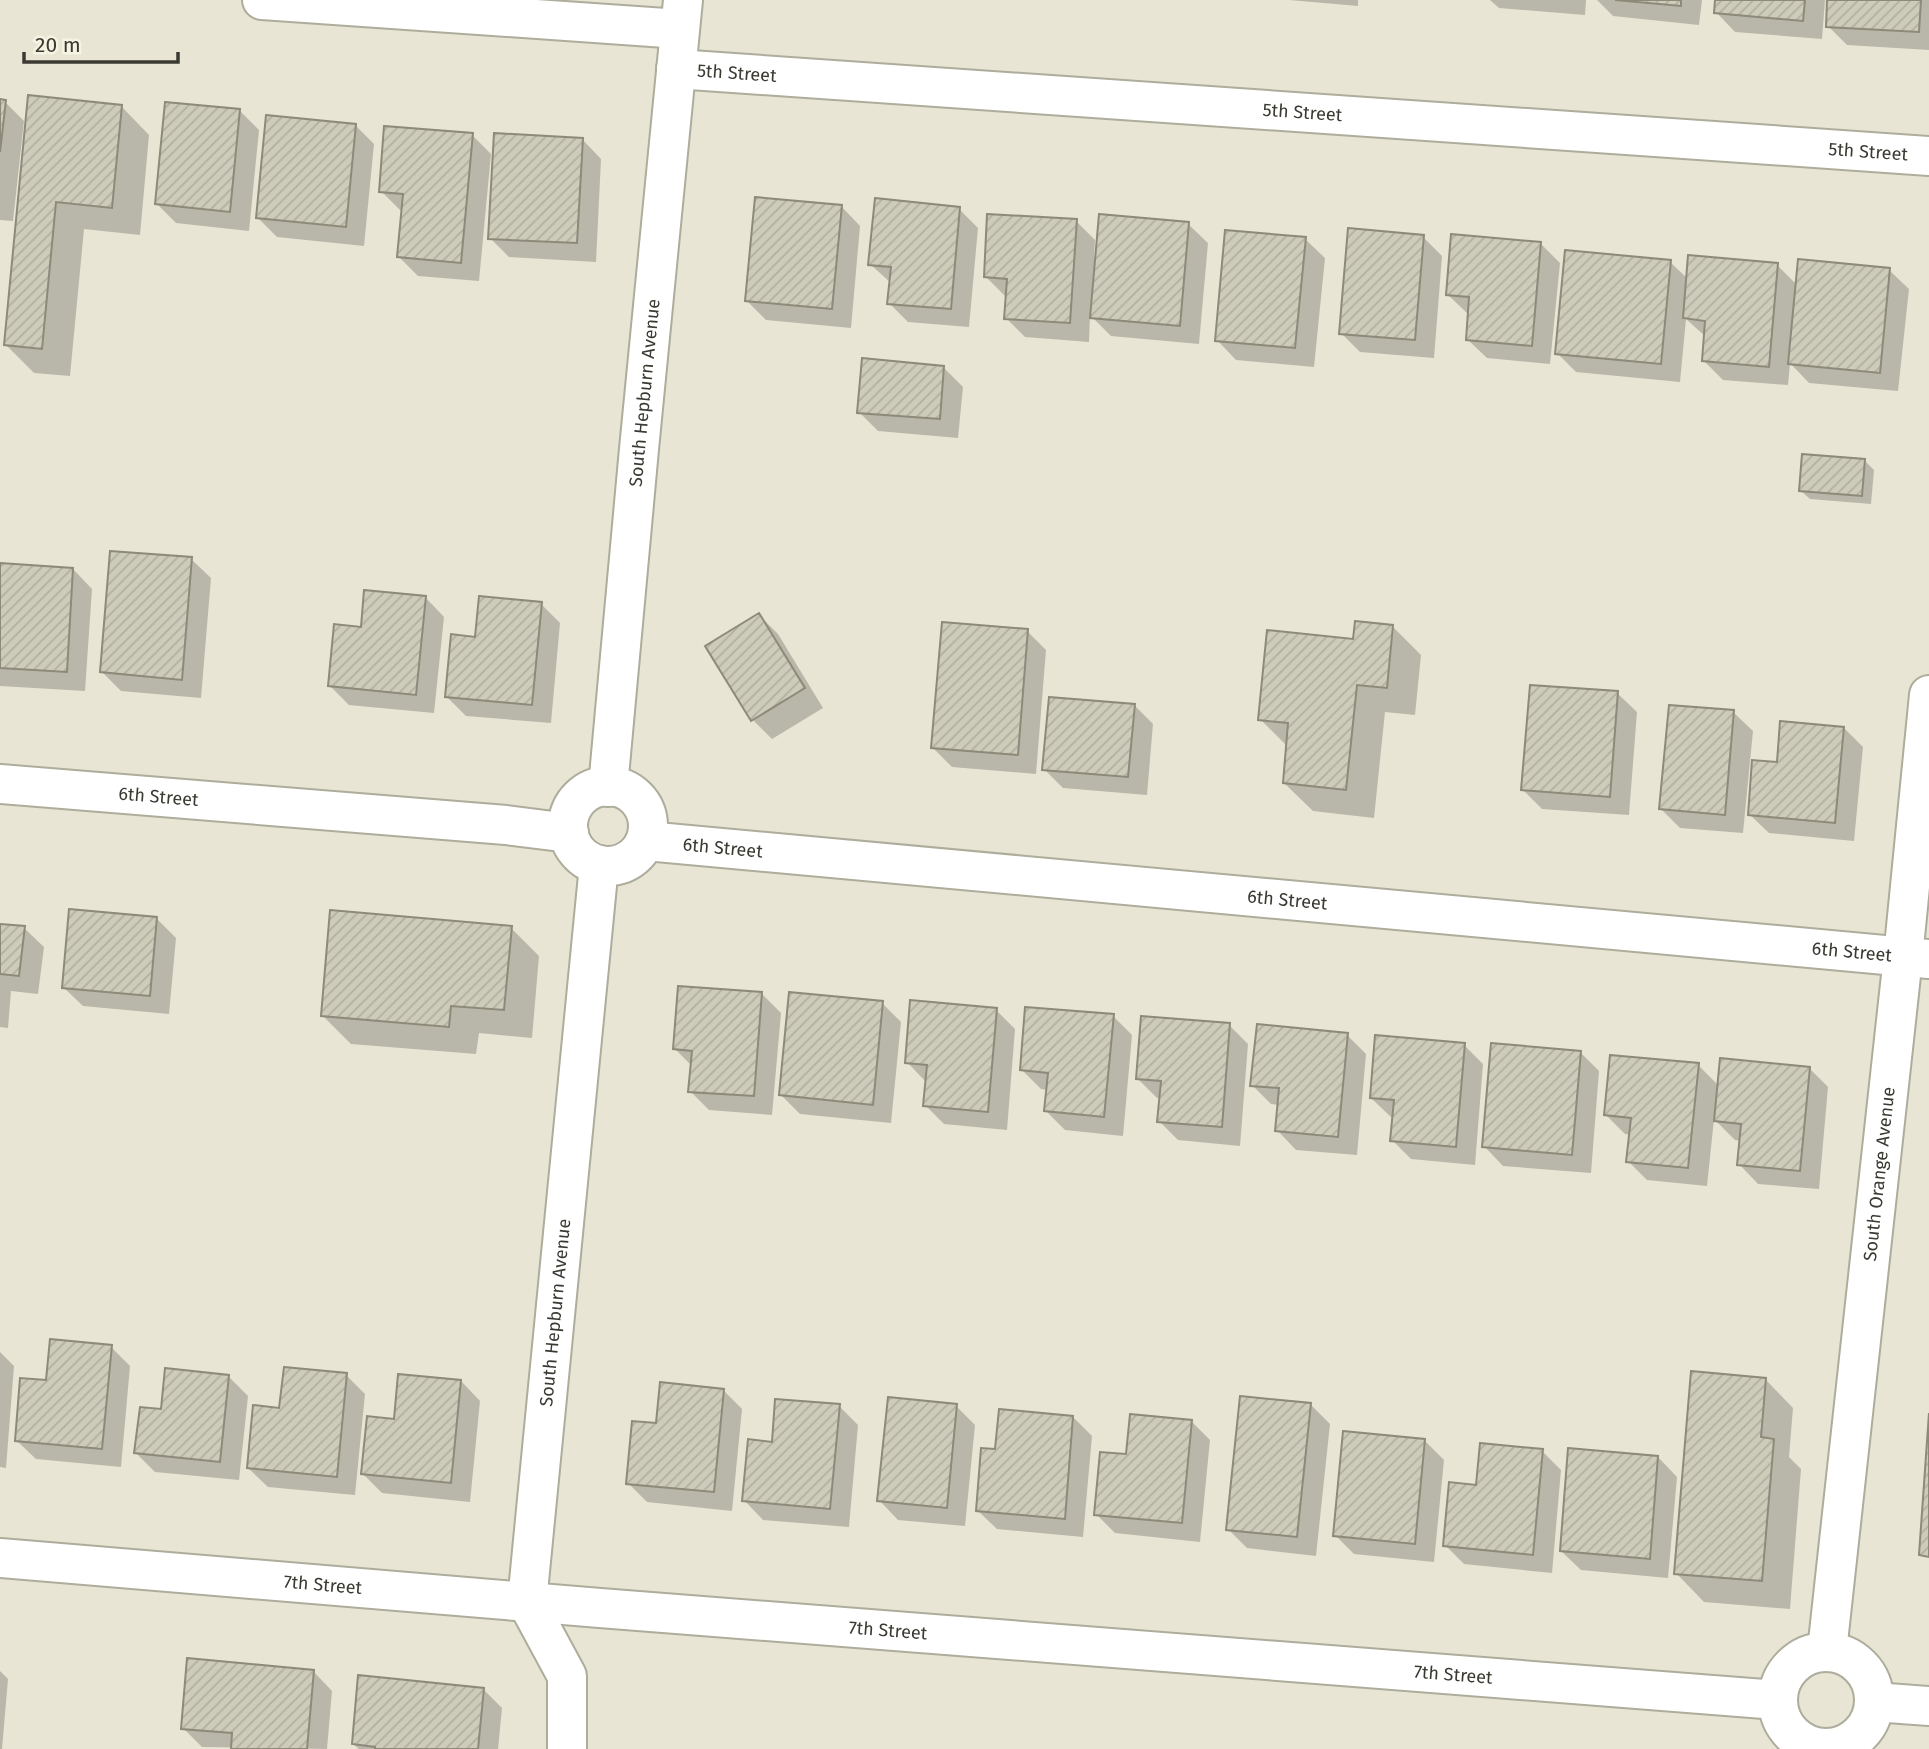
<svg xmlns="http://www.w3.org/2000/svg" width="1929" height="1749" font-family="'Fira Sans',sans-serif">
<defs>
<pattern id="building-hatch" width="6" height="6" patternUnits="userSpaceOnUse" patternTransform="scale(1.75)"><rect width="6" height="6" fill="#cdcbba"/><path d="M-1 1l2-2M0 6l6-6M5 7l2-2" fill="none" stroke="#b1afa0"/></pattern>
</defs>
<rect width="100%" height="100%" fill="#e8e5d4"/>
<path fill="#0003" d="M 1289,0 L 1358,0 L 1358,6 Z
M 1490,0 L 1586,0 L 1585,15 L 1499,8 Z
M 1597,0 L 1702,0 L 1699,25 L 1613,16 Z
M 1717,0 L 1825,0 L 1822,39 L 1735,32 L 1716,12 Z
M 1829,0 L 1929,0 L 1929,50 L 1847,45 L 1828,26 Z
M 30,97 L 121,106 L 149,135 L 140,235 L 84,229 L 70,376 L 34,373 L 6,345 Z
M 0,101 L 5,102 L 24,121 L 13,221 L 0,220 Z
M 240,111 L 259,130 L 249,231 L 176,223 L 157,204 Z
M 355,125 L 374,144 L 364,246 L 277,237 L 258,218 Z
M 472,135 L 491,154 L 479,281 L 418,276 L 399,257 L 403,211 L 400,210 L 381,191 Z
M 582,139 L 601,159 L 596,262 L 509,257 L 490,238 Z
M 841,206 L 860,226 L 851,328 L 766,320 L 747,301 Z
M 959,209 L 978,228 L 969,327 L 908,322 L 889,303 L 891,283 L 870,264 Z
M 1076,221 L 1095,240 L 1094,257 L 1097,258 L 1188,224 L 1208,243 L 1199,344 L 1111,336 L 1090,315 L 1089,342 L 1025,337 L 1006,318 L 1008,296 L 1005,296 L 985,276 Z
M 1423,237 L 1442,256 L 1434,358 L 1360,352 L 1341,333 Z
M 1305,239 L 1325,258 L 1314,367 L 1236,360 L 1217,340 Z
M 1541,244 L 1560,263 L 1550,364 L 1487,358 L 1467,339 L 1470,314 L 1467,313 L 1447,294 Z
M 1670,262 L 1688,279 L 1777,265 L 1797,285 L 1889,270 L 1909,289 L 1898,391 L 1809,383 L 1790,363 L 1788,385 L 1723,380 L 1704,361 L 1706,337 L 1686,319 L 1680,382 L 1576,372 L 1557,353 Z
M 944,368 L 963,387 L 958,438 L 878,431 L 859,412 Z
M 1865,461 L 1874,470 L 1871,504 L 1810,499 L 1800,490 Z
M 191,559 L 211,578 L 201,698 L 121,691 L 102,672 Z
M 0,565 L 73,569 L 92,589 L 85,691 L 0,686 Z
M 425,597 L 444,617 L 434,713 L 349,705 L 330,686 L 362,629 Z
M 541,604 L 560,623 L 551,723 L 466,716 L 447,697 L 477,639 Z
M 759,615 L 778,634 L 823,708 L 772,739 L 753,720 L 707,647 Z
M 1393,627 L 1421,655 L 1415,715 L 1385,712 L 1374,818 L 1313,811 L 1284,783 L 1288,747 L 1260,719 L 1355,641 Z
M 1027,631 L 1046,650 L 1036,774 L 952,767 L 933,748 Z
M 1617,693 L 1637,712 L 1629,815 L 1542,809 L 1523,790 Z
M 1134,705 L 1153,724 L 1147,795 L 1063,788 L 1044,769 Z
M 1733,712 L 1753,731 L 1743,833 L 1680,828 L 1661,809 Z
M 1844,728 L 1863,747 L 1854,841 L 1769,833 L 1749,814 Z
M 156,918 L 176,938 L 169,1014 L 83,1006 L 63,987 Z
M 0,926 L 24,928 L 44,947 L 38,994 L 11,991 L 8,1028 L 0,1027 Z
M 511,928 L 539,956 L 532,1038 L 479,1033 L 476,1054 L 351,1044 L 323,1016 Z
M 762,994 L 781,1013 L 772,1115 L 709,1110 L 690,1091 L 692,1066 L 674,1048 Z
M 882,1003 L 901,1022 L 891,1123 L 800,1114 L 781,1095 Z
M 996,1010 L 1015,1029 L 1007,1130 L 944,1124 L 925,1105 L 926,1082 L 907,1062 Z
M 1113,1016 L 1132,1035 L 1123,1136 L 1065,1130 L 1046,1111 L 1048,1090 L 1041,1089 L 1022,1070 Z
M 1229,1025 L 1248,1044 L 1240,1146 L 1178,1140 L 1159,1121 L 1161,1098 L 1157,1098 L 1138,1079 Z
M 1347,1035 L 1366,1054 L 1357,1155 L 1296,1150 L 1277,1130 L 1279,1105 L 1271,1104 L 1252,1085 Z
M 1464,1045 L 1483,1064 L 1475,1165 L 1411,1159 L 1392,1140 L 1394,1117 L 1391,1117 L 1371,1098 Z
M 1580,1052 L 1599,1071 L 1591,1173 L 1503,1166 L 1484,1146 Z
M 1698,1065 L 1719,1086 L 1809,1068 L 1828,1087 L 1819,1189 L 1758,1184 L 1739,1164 L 1741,1141 L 1735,1140 L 1714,1119 L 1707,1186 L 1647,1180 L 1628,1161 L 1631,1135 L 1625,1134 L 1606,1115 Z
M 111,1347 L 130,1366 L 121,1467 L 36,1459 L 16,1440 L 48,1382 Z
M 0,1352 L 14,1366 L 6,1468 L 0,1467 Z
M 346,1375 L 365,1394 L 355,1495 L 268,1487 L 248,1468 L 281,1410 Z
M 229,1377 L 248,1396 L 239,1480 L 155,1472 L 136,1453 L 163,1411 Z
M 1765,1379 L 1793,1408 L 1789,1457 L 1801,1469 L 1790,1609 L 1704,1602 L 1676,1573 Z
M 461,1381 L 480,1401 L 470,1502 L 382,1493 L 363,1474 Z
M 723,1390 L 742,1409 L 732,1511 L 647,1502 L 628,1483 L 657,1425 Z
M 1311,1405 L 1330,1424 L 1316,1556 L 1247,1548 L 1228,1529 Z
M 839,1406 L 858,1425 L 849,1527 L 763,1520 L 744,1500 L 773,1443 Z
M 956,1406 L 975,1425 L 965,1526 L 898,1520 L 879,1500 Z
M 1073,1417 L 1092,1436 L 1083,1537 L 997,1529 L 977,1510 Z
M 1191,1421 L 1210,1440 L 1200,1542 L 1115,1533 L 1096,1514 L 1128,1456 Z
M 1425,1441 L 1444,1460 L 1434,1562 L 1354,1554 L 1335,1535 Z
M 1542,1451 L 1561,1470 L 1552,1573 L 1464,1564 L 1445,1545 L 1478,1487 Z
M 1658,1457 L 1677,1477 L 1668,1578 L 1581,1570 L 1561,1551 Z
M 0,1671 L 8,1679 L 2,1749 L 0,1749 Z
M 313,1671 L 332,1691 L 327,1749 L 202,1747 L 183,1728 Z
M 483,1689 L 502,1708 L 498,1749 L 359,1749 L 353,1744 Z"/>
<path fill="url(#building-hatch)" stroke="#8d8a7a" stroke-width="2" d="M 1615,0 L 1681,0 L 1681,6 Z
M 1715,0 L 1805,0 L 1803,21 L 1714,13 Z
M 1827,0 L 1921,0 L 1919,32 L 1826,27 Z
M 28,95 L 122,105 L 112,208 L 56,202 L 42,349 L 4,345 Z
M 0,99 L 6,100 L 0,152 Z
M 165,102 L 240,109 L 230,212 L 155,204 Z
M 266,115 L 356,124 L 346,227 L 256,218 Z
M 384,126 L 473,133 L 461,263 L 397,257 L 403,194 L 379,192 Z
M 494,133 L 583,138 L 577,243 L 488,239 Z
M 755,197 L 842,205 L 832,309 L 745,301 Z
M 875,198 L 960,207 L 951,309 L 887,304 L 891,267 L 868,265 Z
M 987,214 L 1077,219 L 1070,323 L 1004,319 L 1007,279 L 984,277 Z
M 1099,214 L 1189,222 L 1180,326 L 1090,318 Z
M 1348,228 L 1424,235 L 1415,340 L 1339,334 Z
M 1225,230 L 1306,237 L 1295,348 L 1215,341 Z
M 1451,234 L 1541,242 L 1532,346 L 1466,340 L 1469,297 L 1446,295 Z
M 1565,250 L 1671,260 L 1661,364 L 1555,354 Z
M 1688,255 L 1778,263 L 1769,367 L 1702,361 L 1705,321 L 1683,318 Z
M 1798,259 L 1890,268 L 1880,373 L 1788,364 Z
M 862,358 L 944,366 L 940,419 L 857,413 Z
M 1802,454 L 1865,459 L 1862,496 L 1799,491 Z
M 110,551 L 192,557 L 182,680 L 100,672 Z
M 0,563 L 73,568 L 67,672 L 0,668 Z
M 364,590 L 426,596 L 416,695 L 328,686 L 334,624 L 361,627 Z
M 479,596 L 542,602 L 532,705 L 445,697 L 451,634 L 475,637 Z
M 759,613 L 805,688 L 751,721 L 705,646 Z
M 1355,621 L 1393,625 L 1387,688 L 1357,685 L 1346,790 L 1283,783 L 1288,723 L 1258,720 L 1267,630 L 1353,639 Z
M 942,622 L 1028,629 L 1018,755 L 931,748 Z
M 1530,685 L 1618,691 L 1610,797 L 1521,790 Z
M 1049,697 L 1135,704 L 1128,777 L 1042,770 Z
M 1669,705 L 1734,710 L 1725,815 L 1659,809 Z
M 1780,721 L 1844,727 L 1835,823 L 1748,815 L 1752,760 L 1777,762 Z
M 69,909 L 157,917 L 150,996 L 62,988 Z
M 330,910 L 512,926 L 504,1010 L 451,1006 L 449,1027 L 321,1016 Z
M 0,924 L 25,926 L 19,976 L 0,974 Z
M 678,986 L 762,992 L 754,1096 L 688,1092 L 692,1051 L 673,1049 Z
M 789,992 L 883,1001 L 873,1105 L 779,1095 Z
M 910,1000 L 997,1008 L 988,1112 L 923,1106 L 927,1065 L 905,1063 Z
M 1025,1007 L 1114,1014 L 1104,1117 L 1044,1111 L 1048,1073 L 1020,1070 Z
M 1141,1016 L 1230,1023 L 1222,1127 L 1157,1122 L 1161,1081 L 1136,1079 Z
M 1257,1024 L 1348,1033 L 1338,1137 L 1275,1131 L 1279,1088 L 1250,1086 Z
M 1375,1035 L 1465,1043 L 1456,1147 L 1390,1141 L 1394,1100 L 1370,1098 Z
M 1491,1043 L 1581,1051 L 1572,1155 L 1482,1147 Z
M 1610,1055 L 1699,1063 L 1688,1168 L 1626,1162 L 1631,1118 L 1604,1115 Z
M 1720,1058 L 1810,1067 L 1800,1171 L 1737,1165 L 1741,1124 L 1714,1121 Z
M 50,1339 L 112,1345 L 102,1449 L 15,1441 L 20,1378 L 46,1380 Z
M 284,1367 L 347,1373 L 337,1477 L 247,1468 L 253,1405 L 279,1408 Z
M 165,1368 L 229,1375 L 220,1462 L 134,1453 L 140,1407 L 161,1409 Z
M 1691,1371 L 1766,1378 L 1761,1437 L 1774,1439 L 1762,1581 L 1674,1574 Z
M 398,1374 L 461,1380 L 451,1483 L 361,1474 L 367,1416 L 394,1419 Z
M 660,1382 L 724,1389 L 714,1492 L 626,1484 L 632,1421 L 656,1423 Z
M 1240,1396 L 1311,1403 L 1297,1537 L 1226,1530 Z
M 888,1397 L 957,1404 L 947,1508 L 877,1501 Z
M 775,1399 L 840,1404 L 830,1509 L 742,1501 L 748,1439 L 772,1442 Z
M 999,1409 L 1073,1416 L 1065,1519 L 976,1511 L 981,1448 L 995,1449 Z
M 1929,1413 L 1929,1557 L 1919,1555 Z
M 1130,1414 L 1192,1420 L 1182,1523 L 1094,1515 L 1100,1452 L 1126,1454 Z
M 1343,1431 L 1425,1439 L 1415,1544 L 1333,1536 Z
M 1480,1443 L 1543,1449 L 1533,1555 L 1443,1546 L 1449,1482 L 1476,1485 Z
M 1568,1448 L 1658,1456 L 1650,1559 L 1560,1551 Z
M 187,1658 L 314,1670 L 307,1749 L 231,1749 L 232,1733 L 181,1729 Z
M 358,1675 L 484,1688 L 478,1749 L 375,1749 L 375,1747 L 352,1744 Z"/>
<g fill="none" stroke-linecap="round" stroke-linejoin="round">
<defs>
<g id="street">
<path d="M 262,0 L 680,29"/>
<path id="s1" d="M 676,69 L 1929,156"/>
<path id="s2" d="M 0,784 L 506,825 L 569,833"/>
<circle cx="608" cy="826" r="40"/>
<path id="s3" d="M 608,787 L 639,449 L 683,0"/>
<path id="s4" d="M 646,841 L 1929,959"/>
<path id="s5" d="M 0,1558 L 600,1608 L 1777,1700"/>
<path id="s6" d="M 1827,1651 L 1903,957 L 1929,695"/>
<circle cx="1826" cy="1700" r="48"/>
<path d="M 1874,1702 L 1929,1706"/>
<path id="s7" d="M 567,1749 L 567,1676 L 527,1602 L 599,865"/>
</g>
</defs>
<use href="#street" stroke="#aeac9b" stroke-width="42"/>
<use href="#street" stroke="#fff" stroke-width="38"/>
</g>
<g text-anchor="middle" stroke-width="6" stroke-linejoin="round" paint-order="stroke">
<g font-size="18" fill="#3a3932" stroke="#f5f3e1">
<text dy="6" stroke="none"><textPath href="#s1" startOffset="61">5th Street</textPath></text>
<text dy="6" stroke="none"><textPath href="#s1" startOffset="628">5th Street</textPath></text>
<text dy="6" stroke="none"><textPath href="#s1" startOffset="1195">5th Street</textPath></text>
<text dy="6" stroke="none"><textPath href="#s3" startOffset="396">South Hepburn Avenue</textPath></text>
<text dy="6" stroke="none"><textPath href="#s2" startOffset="159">6th Street</textPath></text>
<text dy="6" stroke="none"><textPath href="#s4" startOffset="77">6th Street</textPath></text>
<text dy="6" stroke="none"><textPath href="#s4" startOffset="644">6th Street</textPath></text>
<text dy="6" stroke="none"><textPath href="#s4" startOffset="1211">6th Street</textPath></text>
<text dy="6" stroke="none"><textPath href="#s6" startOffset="480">South Orange Avenue</textPath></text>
<text dy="6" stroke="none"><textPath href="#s7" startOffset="448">South Hepburn Avenue</textPath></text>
<text dy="6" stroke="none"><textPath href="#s5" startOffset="324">7th Street</textPath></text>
<text dy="6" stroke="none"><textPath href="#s5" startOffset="891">7th Street</textPath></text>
<text dy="6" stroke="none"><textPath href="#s5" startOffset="1458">7th Street</textPath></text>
</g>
</g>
<path d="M24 52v10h154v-10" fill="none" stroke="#3a3932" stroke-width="3.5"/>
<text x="35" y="52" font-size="21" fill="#3a3932" stroke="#f5f3e1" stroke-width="5" paint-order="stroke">20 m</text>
</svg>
